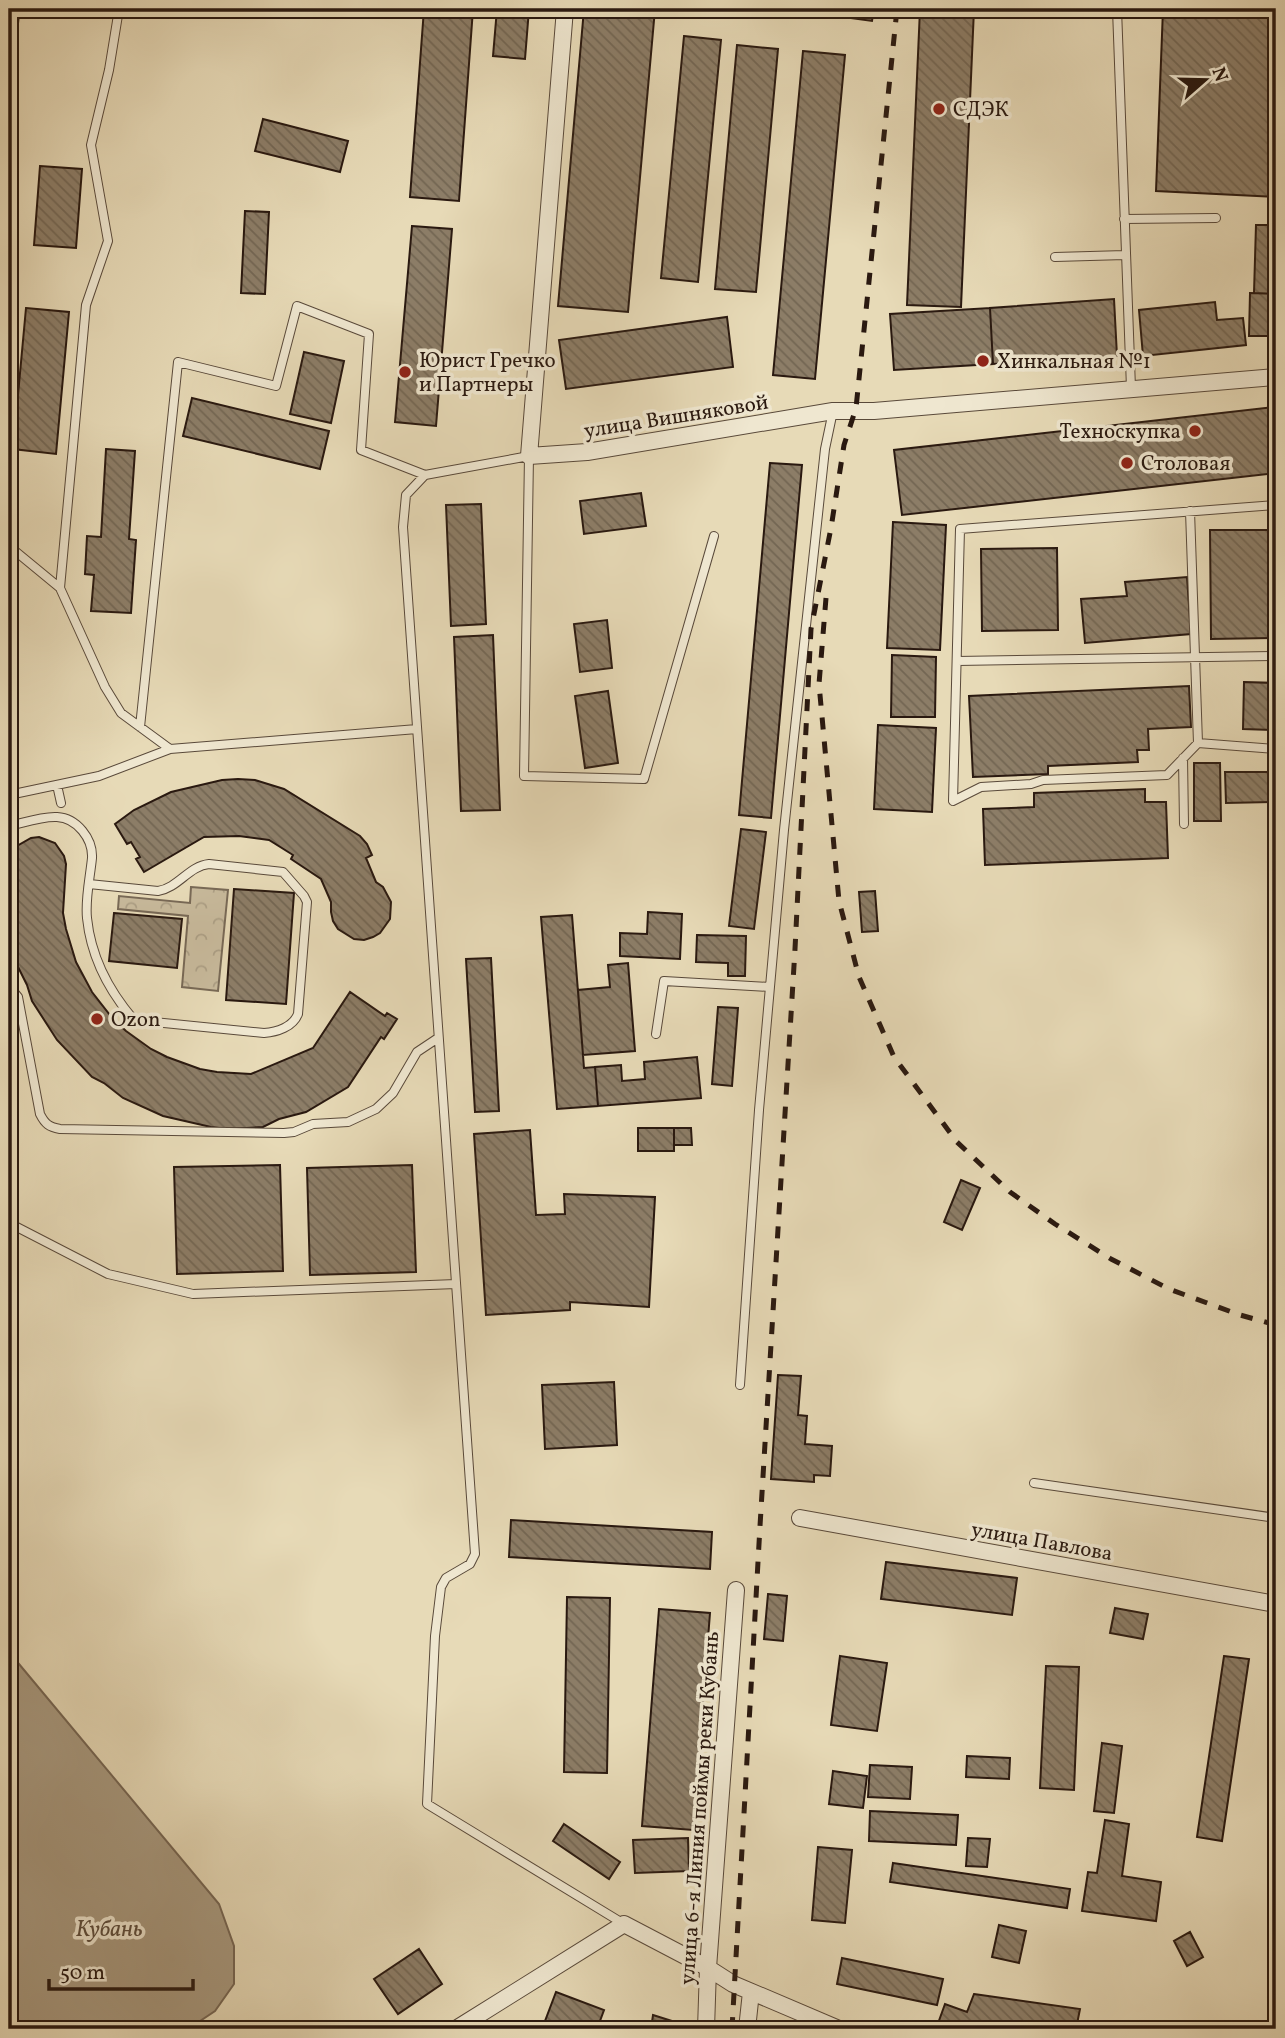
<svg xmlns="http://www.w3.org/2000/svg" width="1285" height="2038" font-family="Vollkorn,serif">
<defs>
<pattern id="park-crowns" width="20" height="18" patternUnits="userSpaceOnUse" patternTransform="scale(1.75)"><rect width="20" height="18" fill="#c7b99b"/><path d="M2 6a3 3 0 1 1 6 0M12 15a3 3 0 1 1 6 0" fill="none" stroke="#ab9e84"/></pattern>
<pattern id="building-back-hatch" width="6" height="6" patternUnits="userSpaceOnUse" patternTransform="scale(1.75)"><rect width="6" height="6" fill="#8c7d67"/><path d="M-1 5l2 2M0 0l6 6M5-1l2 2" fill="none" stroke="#736653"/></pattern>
</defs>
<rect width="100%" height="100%" fill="#e7dab7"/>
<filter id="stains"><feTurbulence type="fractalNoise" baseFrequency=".00286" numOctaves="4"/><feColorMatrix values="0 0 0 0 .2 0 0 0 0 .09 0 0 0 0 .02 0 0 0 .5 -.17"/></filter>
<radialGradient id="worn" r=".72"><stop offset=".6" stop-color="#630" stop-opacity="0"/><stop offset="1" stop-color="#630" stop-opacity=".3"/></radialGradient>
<path fill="url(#park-crowns)" stroke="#786956" stroke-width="2" d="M 191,887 L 228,890 L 218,991 L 182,987 L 188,916 L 118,909 L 119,896 L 190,903 Z"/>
<path fill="#a7987e" stroke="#756552" stroke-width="2" d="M 9,1652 L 219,1904 L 234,1946 L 234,1984 L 215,2011 L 188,2029 L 9,2029 Z"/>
<path fill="url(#building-back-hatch)" stroke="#2a1910" stroke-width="2" d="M 424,9 L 473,9 L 459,201 L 410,197 Z
M 497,9 L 529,9 L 525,59 L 493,56 Z
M 584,9 L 655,9 L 628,312 L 558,306 Z
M 851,9 L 874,9 L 872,21 L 850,18 Z
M 920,9 L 974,9 L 961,307 L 907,305 Z
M 1163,9 L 1276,9 L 1276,197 L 1156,191 Z
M 684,36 L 721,40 L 698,282 L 661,278 Z
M 737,45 L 778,49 L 756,292 L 715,289 Z
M 803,51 L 845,55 L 815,379 L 773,375 Z
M 263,119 L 348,141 L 340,172 L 255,151 Z
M 40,166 L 82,169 L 76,248 L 34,245 Z
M 245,211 L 269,212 L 265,294 L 241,293 Z
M 1256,225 L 1276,225 L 1276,294 L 1254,293 Z
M 412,226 L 452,229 L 436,426 L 395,422 Z
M 1250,293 L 1276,294 L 1276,336 L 1249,336 Z
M 1114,299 L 1117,356 L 993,364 L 990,308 Z
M 1215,302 L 1217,320 L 1243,318 L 1246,345 L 1143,356 L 1139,310 Z
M 26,308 L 69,312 L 56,454 L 13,449 Z
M 990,308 L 993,364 L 894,370 L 890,314 Z
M 727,317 L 733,367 L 566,389 L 559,340 Z
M 304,352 L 344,361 L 331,423 L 290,414 Z
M 400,368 L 411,368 L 410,376 L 399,375 Z
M 192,398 L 329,431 L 320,469 L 183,436 Z
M 1275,407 L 1276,473 L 902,515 L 894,450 Z
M 106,449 L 135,451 L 129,539 L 136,540 L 131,613 L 91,611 L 94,575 L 85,574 L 87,536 L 101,537 Z
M 770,463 L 802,465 L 771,818 L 739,815 Z
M 641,493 L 646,526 L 584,534 L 580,501 Z
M 481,504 L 486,624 L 451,626 L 446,505 Z
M 893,522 L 946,525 L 940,650 L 887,648 Z
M 1210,530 L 1276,530 L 1276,638 L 1211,639 Z
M 1057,548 L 1058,630 L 982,631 L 981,549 Z
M 1187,577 L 1191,634 L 1085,643 L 1081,599 L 1127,596 L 1125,582 Z
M 607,620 L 612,668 L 580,672 L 574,624 Z
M 493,635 L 500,810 L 461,811 L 454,637 Z
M 892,655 L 936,657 L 935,717 L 891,717 Z
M 1244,682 L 1276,683 L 1276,730 L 1243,729 Z
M 1189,686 L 1191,727 L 1148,729 L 1149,750 L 1137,750 L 1138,762 L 1048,766 L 1048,774 L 973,777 L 969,696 Z
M 608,691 L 618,763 L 585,768 L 575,696 Z
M 878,725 L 936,728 L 932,812 L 874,809 Z
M 1194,763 L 1220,763 L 1221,821 L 1194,821 Z
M 1225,772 L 1275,772 L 1276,802 L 1226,803 Z
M 238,779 L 255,780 L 284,789 L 360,836 L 367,844 L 372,855 L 366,858 L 376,882 L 383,887 L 391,902 L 390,919 L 380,933 L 373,937 L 364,940 L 354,939 L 338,929 L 333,921 L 331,912 L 331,902 L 321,879 L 291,859 L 293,855 L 269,840 L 239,836 L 204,837 L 144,872 L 136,859 L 140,857 L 131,842 L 127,844 L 115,824 L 134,810 L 171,792 L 222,780 Z
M 1145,789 L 1145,802 L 1166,802 L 1168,858 L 985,865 L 983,809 L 1034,807 L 1034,793 Z
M 741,829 L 766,832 L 754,929 L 729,926 Z
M 39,837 L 55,843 L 64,856 L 66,864 L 63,913 L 66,929 L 76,962 L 92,992 L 113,1019 L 126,1031 L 151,1049 L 167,1057 L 200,1069 L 217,1072 L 251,1074 L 313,1048 L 350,992 L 385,1016 L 387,1013 L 397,1019 L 384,1039 L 381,1037 L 348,1087 L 306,1112 L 279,1119 L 263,1127 L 227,1129 L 211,1127 L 163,1116 L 123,1098 L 104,1083 L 92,1077 L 57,1040 L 32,1001 L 27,985 L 16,963 L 12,937 L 9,928 L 9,862 L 17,846 L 31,838 Z
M 234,889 L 294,893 L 286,1004 L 226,1000 Z
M 875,891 L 878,931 L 862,932 L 859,892 Z
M 648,912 L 682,914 L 680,959 L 620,956 L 620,933 L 647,934 Z
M 114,913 L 182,919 L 177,968 L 109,961 Z
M 572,915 L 584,1068 L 595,1067 L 598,1106 L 557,1109 L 541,917 Z
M 697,935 L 746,936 L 745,976 L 728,976 L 728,963 L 696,962 Z
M 491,958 L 499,1111 L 475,1112 L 466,959 Z
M 628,963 L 635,1051 L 583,1055 L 578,990 L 610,987 L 608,965 Z
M 718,1007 L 738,1008 L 732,1086 L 712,1084 Z
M 697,1057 L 701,1098 L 598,1106 L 595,1067 L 621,1065 L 622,1081 L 645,1079 L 644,1062 Z
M 638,1128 L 674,1128 L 674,1151 L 638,1151 Z
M 674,1128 L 691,1128 L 692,1145 L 674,1145 Z
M 530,1130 L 536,1215 L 565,1214 L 564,1194 L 655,1197 L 649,1307 L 570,1302 L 570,1310 L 486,1315 L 474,1134 Z
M 280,1165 L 283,1271 L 177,1274 L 174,1167 Z
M 412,1165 L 416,1272 L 310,1275 L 307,1168 Z
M 961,1180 L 980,1188 L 962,1230 L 944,1222 Z
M 778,1375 L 801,1376 L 798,1415 L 807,1416 L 805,1444 L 832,1446 L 830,1476 L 814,1475 L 814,1482 L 771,1479 Z
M 614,1382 L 617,1445 L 545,1449 L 542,1385 Z
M 511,1520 L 712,1532 L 710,1569 L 509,1557 Z
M 886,1562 L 1017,1578 L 1012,1615 L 881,1599 Z
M 768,1594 L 787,1596 L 783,1641 L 764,1639 Z
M 567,1597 L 610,1598 L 607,1773 L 564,1772 Z
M 1115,1608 L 1148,1614 L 1143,1639 L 1110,1633 Z
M 659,1609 L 710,1613 L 693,1830 L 642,1826 Z
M 840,1656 L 887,1663 L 877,1731 L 831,1725 Z
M 1224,1656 L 1249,1659 L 1222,1841 L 1197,1837 Z
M 1046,1666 L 1079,1667 L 1074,1790 L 1040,1788 Z
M 1102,1743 L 1122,1746 L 1114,1813 L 1094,1811 Z
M 967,1756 L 1010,1758 L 1009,1779 L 966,1777 Z
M 870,1765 L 912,1767 L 910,1799 L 868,1797 Z
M 833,1771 L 867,1776 L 863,1808 L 829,1804 Z
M 870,1811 L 958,1815 L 956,1845 L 869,1841 Z
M 1105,1820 L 1129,1824 L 1122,1876 L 1161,1882 L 1156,1921 L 1082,1911 L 1088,1872 L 1097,1873 Z
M 564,1824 L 620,1862 L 609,1879 L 553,1841 Z
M 688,1838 L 689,1871 L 635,1873 L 633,1840 Z
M 968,1838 L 990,1839 L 987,1867 L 966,1866 Z
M 818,1847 L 852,1850 L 845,1923 L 812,1920 Z
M 893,1863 L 1070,1889 L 1067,1908 L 890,1882 Z
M 999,1925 L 1026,1931 L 1019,1963 L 992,1957 Z
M 1190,1932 L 1203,1957 L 1187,1966 L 1174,1941 Z
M 419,1949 L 442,1984 L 398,2014 L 374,1979 Z
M 842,1958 L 943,1979 L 937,2005 L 837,1984 Z
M 556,1992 L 604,2010 L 597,2029 L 542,2029 Z
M 974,1994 L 1080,2009 L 1076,2029 L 936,2029 L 945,2004 L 967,2012 Z
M 653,2015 L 691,2027 L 691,2029 L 651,2029 Z
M 1185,2023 L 1210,2027 L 1210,2029 L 1184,2029 Z"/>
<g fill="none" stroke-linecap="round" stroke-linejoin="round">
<defs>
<path id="lane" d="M 1117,9 L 1131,388
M 58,11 L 58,9
M 9,58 L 16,9
M 1124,219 L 1216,218
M 1055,257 L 1125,255
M 1190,511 L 1198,743 L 1276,749
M 9,546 L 60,588 L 105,687 L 121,713 L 170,749 L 417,729
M 60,588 L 86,305 L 108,241 L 91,145 L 109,70 L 119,9
M 957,661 L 1276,656
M 140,727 L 178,362 L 276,386 L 297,306 L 369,334 L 361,450 L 425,475
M 1198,743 L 1167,775 L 1043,780 L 1031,784 L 981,787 L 953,801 L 960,529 L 1276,505
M 1183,758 L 1184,824
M 57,785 L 61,803
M 9,795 L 99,776 L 170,749
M 9,826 C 23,823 42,816 57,817 C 77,818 93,839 92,858 C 90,878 85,899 87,918 C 91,957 109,991 134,1020 L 264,1033 C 277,1032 293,1027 298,1014 L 307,902 L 304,896 L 283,872 L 209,864 C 189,866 178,888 158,891 L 89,884
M 9,986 L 18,997 L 40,1114 C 45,1124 49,1127 60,1129 L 284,1133 L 294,1132 L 313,1124 L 348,1122 L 376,1109 L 393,1093 L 417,1052 L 438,1038
M 656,1034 L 664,981 L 770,987
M 9,1223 L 108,1274 L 193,1294 L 456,1284
M 740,1385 L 759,1110 L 784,830 L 825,449 L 833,411
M 1034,1483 L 1276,1518
M 624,1924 L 427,1804 L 435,1636 L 441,1587 L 446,1578 L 470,1564 L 475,1554 L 403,527 L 406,495 L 425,475 L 529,456 L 524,776 L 644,779 L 714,536"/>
<path id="street" d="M 565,9 L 529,456 L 587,452 L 833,411 L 874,411 L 1276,377
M 800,1518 L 1276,1604
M 456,2029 L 624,1924 L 708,1968 L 733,1984 L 839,2029
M 706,2029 L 708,1968 L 736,1590
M 747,2029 L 751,1992"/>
</defs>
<use href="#lane" stroke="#59493a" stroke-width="10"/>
<use href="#street" stroke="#59493a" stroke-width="18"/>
<use href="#lane" stroke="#efe7d0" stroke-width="8"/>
<use href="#street" stroke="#efe7d0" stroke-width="16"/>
<path stroke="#2a1910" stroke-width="5" stroke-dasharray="12 12" stroke-linecap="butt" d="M 826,598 L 819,684 L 839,901 L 859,977 L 894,1057 L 957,1142 L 1010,1192 L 1055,1224 L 1111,1259 L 1169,1289 L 1240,1315 L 1276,1325
M 732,2029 L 760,1526 L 795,949 L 811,629 L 831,528 L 844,445 L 856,408 L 897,9"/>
</g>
<g fill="#8f2418" stroke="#efe7d0" stroke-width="2.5">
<circle cx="939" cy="109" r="7"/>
<circle cx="983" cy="361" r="7"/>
<circle cx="405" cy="372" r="7"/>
<circle cx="1195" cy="431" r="7"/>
<circle cx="1127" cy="463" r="7"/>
<circle cx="97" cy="1019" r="7"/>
</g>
<g text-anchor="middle" stroke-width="7" stroke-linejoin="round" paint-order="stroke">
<g font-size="21" fill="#2a1910" stroke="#efe7d0" text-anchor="start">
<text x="953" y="116">СДЭК</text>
<text x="419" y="367">Юрист Гречко<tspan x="419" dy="24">и Партнеры</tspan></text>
<text x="997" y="368">Хинкальная №1</text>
<text x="1181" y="438" text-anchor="end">Техноскупка</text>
<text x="1141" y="470">Столовая</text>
<text x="111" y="1026">Ozon</text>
</g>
<g font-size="21" fill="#2a1910" stroke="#efe7d0">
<text transform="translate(676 416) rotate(-9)" y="7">улица Вишняковой</text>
<text transform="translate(1042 1541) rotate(10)" y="7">улица Павлова</text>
<text transform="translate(699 1808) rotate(-86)" y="7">улица 6-я Линия поймы реки Кубань</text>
</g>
<g font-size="23" font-style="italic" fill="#5c4c3c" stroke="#efe7d0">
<text x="109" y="1936">Кубань</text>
</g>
</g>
<rect width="1285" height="2038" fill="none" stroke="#e7dab7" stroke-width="35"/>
<rect x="10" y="10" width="1264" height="2017" fill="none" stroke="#2a1910" stroke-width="3.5"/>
<rect x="18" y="18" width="1250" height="2003" fill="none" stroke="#2a1910" stroke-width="2"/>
<g transform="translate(1205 80) rotate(70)" stroke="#efe7d0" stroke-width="5" paint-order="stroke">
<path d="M0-5L12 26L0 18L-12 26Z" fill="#2a1910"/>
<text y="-10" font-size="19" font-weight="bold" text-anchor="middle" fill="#2a1910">N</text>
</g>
<path d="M49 1979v10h144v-10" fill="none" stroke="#2a1910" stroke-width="3.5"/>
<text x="60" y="1979" font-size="21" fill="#2a1910" stroke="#efe7d0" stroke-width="5" paint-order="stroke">50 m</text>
<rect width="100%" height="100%" filter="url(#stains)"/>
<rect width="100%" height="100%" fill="url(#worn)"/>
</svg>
